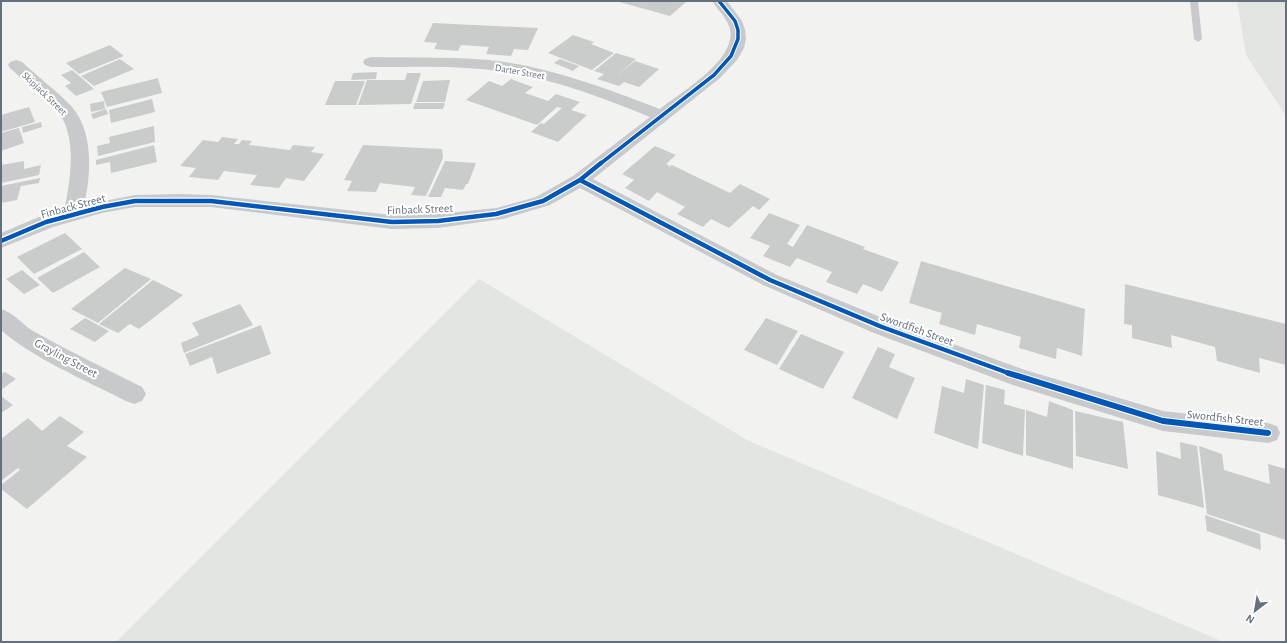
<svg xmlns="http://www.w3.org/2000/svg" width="1287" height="643" font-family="'Alegreya Sans',sans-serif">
<rect width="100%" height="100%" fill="#f2f3f1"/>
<path fill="#e2e5e0" d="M 1237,1 L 1286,1 L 1286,116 L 1246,55 Z
M 479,279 L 749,441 L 1224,642 L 116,642 Z"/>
<path fill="#cacccc" d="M 616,1 L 684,1 L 686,2 L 670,16 Z
M 433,23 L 538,28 L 528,50 L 514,49 L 511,56 L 486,54 L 489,47 L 461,45 L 458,51 L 434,49 L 437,43 L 424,42 Z
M 573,35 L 594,42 L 591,44 L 614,53 L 592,70 L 548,53 Z
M 110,45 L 124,56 L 79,74 L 66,63 Z
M 616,53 L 636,59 L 616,76 L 635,61 L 659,69 L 639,87 L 624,82 L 619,86 L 597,79 L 604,74 L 594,71 Z
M 120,59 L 134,69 L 94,86 L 81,76 Z
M 560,59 L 579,66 L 573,71 L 554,63 Z
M 72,70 L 84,80 L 94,89 L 76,96 L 65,86 L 71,83 L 61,75 Z
M 377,72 L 376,79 L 351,80 L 353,73 Z
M 407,73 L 421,73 L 411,104 L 358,105 L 367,80 L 405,80 Z
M 158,78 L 162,93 L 107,107 L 101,92 Z
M 511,79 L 533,87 L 525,93 L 548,101 L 556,94 L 580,102 L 571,110 L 587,115 L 558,142 L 531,132 L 541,123 L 544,124 L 562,108 L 557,107 L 537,125 L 466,100 L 489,81 L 502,86 Z
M 450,80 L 445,102 L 416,102 L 423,81 Z
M 335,81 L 365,81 L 356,105 L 325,105 Z
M 152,99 L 155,112 L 111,123 L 109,110 Z
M 104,101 L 105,109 L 91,112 L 90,104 Z
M 415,103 L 445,103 L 443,109 L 413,109 Z
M 29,107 L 35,122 L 1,132 L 1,115 Z
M 106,109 L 108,114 L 93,119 L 91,114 Z
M 41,122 L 42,127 L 23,133 L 22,127 Z
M 154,126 L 155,142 L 98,156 L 97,146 L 110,143 L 109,137 Z
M 19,128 L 24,143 L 1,151 L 1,133 Z
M 222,137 L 238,139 L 234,144 L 239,144 L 242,140 L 252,141 L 249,145 L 290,150 L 293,145 L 315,147 L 311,152 L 324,154 L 304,181 L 286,178 L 279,188 L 250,185 L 257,175 L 224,171 L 218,180 L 189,177 L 196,168 L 180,166 L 203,140 L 218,142 Z
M 154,145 L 157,162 L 111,173 L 110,162 L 96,165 L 96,160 Z
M 363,145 L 442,149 L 443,158 L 426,196 L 411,195 L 415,187 L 380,183 L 376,192 L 347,191 L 352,181 L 344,180 Z
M 655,146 L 676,155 L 666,164 L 670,166 L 667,169 L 672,165 L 730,193 L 740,184 L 770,199 L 759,210 L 753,206 L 729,228 L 711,219 L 703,227 L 677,214 L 685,207 L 657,192 L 649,201 L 625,188 L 634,180 L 622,174 Z
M 24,161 L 24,169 L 41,165 L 39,175 L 1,183 L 1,165 Z
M 445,161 L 476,163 L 468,184 L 466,184 L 463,190 L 445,188 L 441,197 L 428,197 Z
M 40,178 L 39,183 L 21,186 L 17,200 L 1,203 L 1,186 Z
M 769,213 L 800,225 L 787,244 L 793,247 L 807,225 L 865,247 L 863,249 L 899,262 L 882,292 L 863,284 L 857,294 L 826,282 L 832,272 L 797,258 L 790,267 L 763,256 L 770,246 L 750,238 Z
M 65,233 L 82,249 L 34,274 L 17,257 Z
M 84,252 L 100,267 L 53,293 L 37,278 Z
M 921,261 L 1085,309 L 1082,356 L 1057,348 L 1056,359 L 1019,348 L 1021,337 L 977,324 L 975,335 L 939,324 L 942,313 L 909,303 Z
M 125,268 L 151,279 L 98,323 L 71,309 Z
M 22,270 L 40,285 L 24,294 L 6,279 Z
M 153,280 L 183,295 L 139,329 L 130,324 L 118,333 L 99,324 Z
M 1125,284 L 1286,324 L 1286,365 L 1259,358 L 1260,373 L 1217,361 L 1215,347 L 1171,335 L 1172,348 L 1132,338 L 1132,325 L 1124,324 Z
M 240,304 L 253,325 L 184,353 L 181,343 L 199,335 L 192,323 Z
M 85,318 L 109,331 L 95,342 L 70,329 Z
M 766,318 L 798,331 L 777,365 L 744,350 Z
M 261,325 L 271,354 L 217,374 L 212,357 L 190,366 L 185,354 Z
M 801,334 L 844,352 L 823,389 L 779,369 Z
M 878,347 L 895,354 L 889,367 L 915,378 L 897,419 L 852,398 Z
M 5,372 L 16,379 L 1,390 L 1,374 Z
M 966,379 L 984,385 L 978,449 L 934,433 L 942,386 L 964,393 Z
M 986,385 L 1005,390 L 1004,404 L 1025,410 L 1023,456 L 982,443 Z
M 1,396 L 13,405 L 1,413 Z
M 1049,401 L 1073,410 L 1073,469 L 1026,455 L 1026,410 L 1047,417 Z
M 1075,411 L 1123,422 L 1128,469 L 1076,456 Z
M 60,416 L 84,432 L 67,446 L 87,457 L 27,509 L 1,489 L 1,485 L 20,470 L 18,468 L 1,481 L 1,439 L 28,418 L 42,431 Z
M 1180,442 L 1197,446 L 1204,508 L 1158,495 L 1156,451 L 1181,459 Z
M 1199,446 L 1222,454 L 1224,470 L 1270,484 L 1268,464 L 1286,469 L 1286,540 L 1207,514 Z
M 1205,515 L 1260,534 L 1261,550 L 1207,531 Z"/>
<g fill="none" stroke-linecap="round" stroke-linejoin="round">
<path fill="#c8c9ca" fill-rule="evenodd" d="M 1190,1 L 1198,1 L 1202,39 L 1198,42 L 1194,39 Z"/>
<path fill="#c8c9ca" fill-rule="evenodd" d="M 712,1 L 727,1 L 742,21 L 745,30 L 746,39 L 744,48 L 737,60 L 720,78 L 593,179 L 777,275 L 890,321 L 1025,370 L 1163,411 L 1268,423 L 1277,426 L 1280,433 L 1277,440 L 1268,443 L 1163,431 L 1013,385 L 874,333 L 763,285 L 580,188 L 550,205 L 503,219 L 438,228 L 392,229 L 211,207 L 135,207 L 102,213 L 53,227 L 1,248 L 1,233 L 39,217 L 64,211 C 70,183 78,137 58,112 C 44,96 26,83 10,68 L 8,65 L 10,62 L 16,60 L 22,62 C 38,77 57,91 72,107 C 94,132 91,175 84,205 L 135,195 L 179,194 L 211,195 L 392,215 L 438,214 L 496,208 L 536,197 L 573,176 L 650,117 C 603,98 555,79 505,72 C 461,65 415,67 371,67 L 365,65 L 363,62 L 365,59 L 371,57 C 416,58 461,56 505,62 C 559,70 610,90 660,109 C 680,93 737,60 730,29 C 727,18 718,10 712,1 Z
M 1,309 C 14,313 22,324 33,331 C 69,351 106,369 142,387 L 146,394 L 142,401 L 134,404 L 126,401 C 87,381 32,358 1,330 Z"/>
<defs>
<path id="cycleway-far2" d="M 600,164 L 714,75 L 731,56 L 738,39 L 738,30 L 735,21 L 719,1"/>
<path id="cycleway-far1" d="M 580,180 L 770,280 L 882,327 L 1011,374
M 1,241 L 46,222 L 102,207 L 135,201 L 211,201 L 392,222 L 438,221 L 496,214 L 543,201 L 580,180 L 601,163"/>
<path id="cycleway" d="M 1008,373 L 1163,421 L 1268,433"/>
</defs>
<use href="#cycleway-far2" stroke="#fff" stroke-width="5.5"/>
<use href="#cycleway-far1" stroke="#fff" stroke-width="7"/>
<use href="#cycleway" stroke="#fff" stroke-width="8"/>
<use href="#cycleway-far2" stroke="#0057b8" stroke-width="3.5"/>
<use href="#cycleway-far1" stroke="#0057b8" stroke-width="4.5"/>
<use href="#cycleway" stroke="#0057b8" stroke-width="6"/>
</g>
<g text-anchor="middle" stroke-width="4" stroke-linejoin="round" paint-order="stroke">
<g font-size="10" fill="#65707e" stroke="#fff">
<text transform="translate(520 71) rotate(10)" y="4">Darter Street</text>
<text transform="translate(45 93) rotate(44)" y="4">Skipjack Street</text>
</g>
<g font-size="12" fill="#65707e" stroke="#fff">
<text transform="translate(73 206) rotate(-15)" y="4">Finback Street</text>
<text transform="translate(420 209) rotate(-2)" y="4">Finback Street</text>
<text transform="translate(917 329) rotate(20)" y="4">Swordfish Street</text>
<text transform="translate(66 358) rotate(28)" y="4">Grayling Street</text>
<text transform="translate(1225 418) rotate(6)" y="4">Swordfish Street</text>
</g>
</g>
<rect width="1287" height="643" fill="none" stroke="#65707e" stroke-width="4"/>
<g transform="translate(1255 611) rotate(211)" stroke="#ffffff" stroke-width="3" paint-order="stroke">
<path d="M0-3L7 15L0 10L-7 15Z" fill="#65707e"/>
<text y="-6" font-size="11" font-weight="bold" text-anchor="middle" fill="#65707e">N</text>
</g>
</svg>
